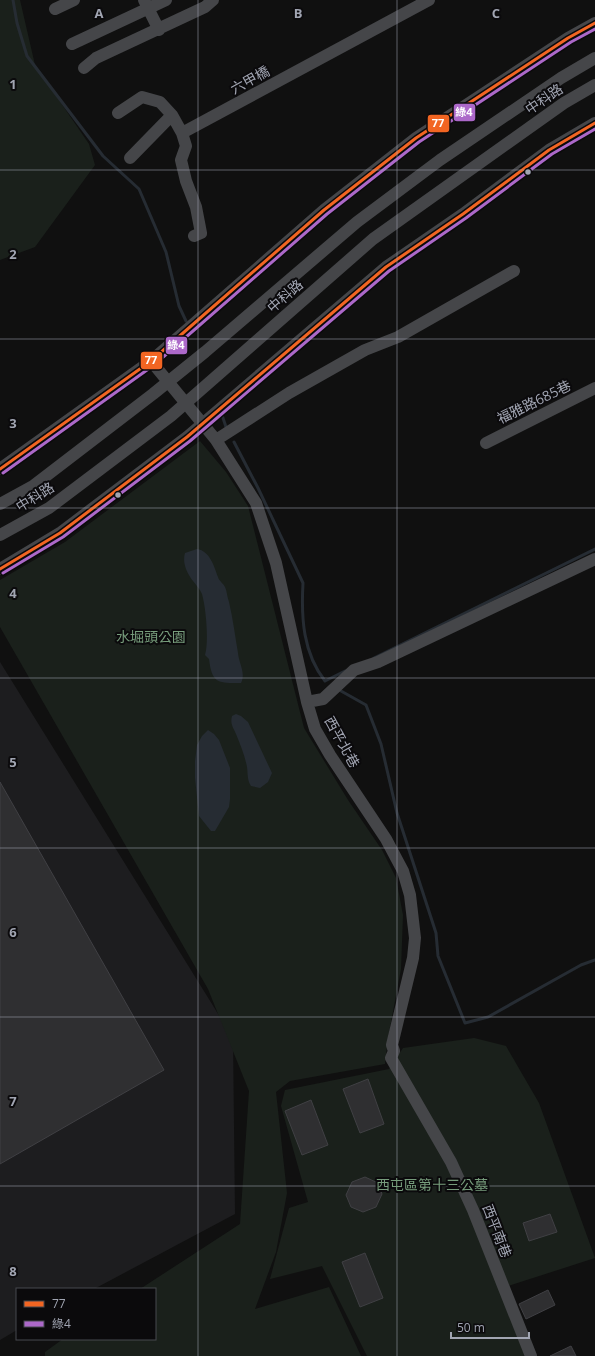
<svg xmlns="http://www.w3.org/2000/svg" width="595" height="1356" font-family="'Open Sans','Noto Sans TC',sans-serif">
<rect width="100%" height="100%" fill="#101010"/>
<path fill="#1d1d1f" d="M 0,662 L 233,1038 L 235,1214 L 94,1289 L 17,1289 L 17,1330 L 0,1340 Z"/>
<path fill="#1a201b" d="M 0,0 L 20,0 L 35,65 L 89,144 L 95,165 L 35,247 L 0,260 Z
M 200,441 L 226,472 L 248,506 L 304,728 L 348,800 L 382,850 L 396,878 L 403,915 L 401,969 L 388,1038 L 385,1064 L 290,1081 L 276,1092 L 287,1193 L 276,1252 L 255,1309 L 329,1287 L 361,1356 L 45,1356 L 45,1352 L 63,1339 L 155,1339 L 155,1289 L 140,1289 L 240,1224 L 249,1091 L 208,989 L 0,627 L 0,580 L 65,542 Z
M 474,1038 L 506,1046 L 539,1103 L 595,1258 L 499,1289 L 525,1356 L 367,1356 L 322,1266 L 270,1279 L 289,1208 L 308,1202 L 281,1106 L 285,1090 L 389,1069 L 403,1048 Z"/>
<path fill="#262c33" d="M 197,549 C 210,551 214,566 218,577 C 219,581 223,583 225,587 C 227,591 227,597 229,602 C 233,619 235,636 238,653 C 239,664 246,673 241,683 C 218,683 212,684 209,659 L 205,655 C 209,642 206,608 202,594 C 200,589 196,585 193,581 C 187,573 182,563 185,553 Z
M 236,714 L 241,716 L 248,722 L 272,773 L 268,782 L 260,788 L 251,786 C 247,780 248,774 247,767 C 245,756 240,744 236,734 C 233,727 230,724 232,716 Z
M 208,730 L 214,734 L 219,740 L 230,768 L 230,799 L 229,807 L 215,831 L 211,831 L 199,816 L 195,778 L 195,761 L 197,745 L 202,736 Z"/>
<g fill="none" stroke-linecap="round" stroke-linejoin="round">
<path stroke="#262c33" stroke-width="3" d="M 13,0 L 17,23 L 27,56 L 103,156 L 139,189 L 166,252 L 179,306 L 186,321
M 222,415 L 226,427
M 234,442 L 258,488 L 303,583 C 301,618 303,653 325,681
M 374,658 L 595,549
M 325,681 L 345,671
M 341,691 L 366,705 L 381,744 L 397,813 L 436,933 L 438,956 L 465,1023 L 488,1017 L 581,965 L 595,960"/>
</g>
<path fill="#2f2f31" stroke="#404044" d="M 0,782 L 164,1070 L 0,1164 Z
M 368,1079 L 384,1124 L 360,1133 L 343,1089 Z
M 311,1100 L 328,1145 L 302,1155 L 285,1111 Z
M 365,1177 L 378,1183 L 382,1194 L 376,1207 L 363,1212 L 351,1207 L 346,1195 L 352,1182 Z
M 550,1214 L 557,1232 L 529,1241 L 523,1223 Z
M 365,1253 L 383,1298 L 360,1307 L 342,1262 Z
M 548,1290 L 555,1305 L 526,1319 L 519,1304 Z
M 571,1346 L 576,1356 L 550,1356 Z"/>
<g fill="none" stroke-linecap="round" stroke-linejoin="round">
<path stroke="#454649" stroke-width="12" d="M 144,0 L 159,30
M 55,9 L 74,0
M 72,44 L 166,0
M 84,68 L 96,58 L 205,7 L 213,0
M 118,113 L 142,97 L 160,102 L 172,115 L 182,133
M 130,158 L 172,115
M 194,236 L 201,233 L 196,207 L 186,181 L 181,160 L 186,146 L 182,133 L 429,0
M 151,361 L 216,440 L 256,503 L 276,563 L 307,702 L 315,729 L 330,755 L 386,839 L 403,871 L 410,895 L 415,938 L 413,958 L 392,1045 L 394,1051 L 391,1058 L 451,1162 L 473,1210 L 531,1356
M 216,440 L 289,393 L 365,350 L 398,337 L 514,271
M 486,443 L 595,388
M 0,469 L 151,361 L 324,210 L 416,138 L 568,38 L 595,23
M 0,504 L 33,486 L 153,394 L 205,352 L 357,222 L 440,160 L 561,78 L 595,58
M 0,535 L 49,508 L 171,416 L 373,239 L 564,103 L 595,85
M 0,569 L 60,533 L 187,437 L 386,267 L 463,214 L 549,150 L 595,123
M 307,702 L 323,699 L 354,670 L 378,662 L 595,559"/>
<defs>
<path id="bus-1" d="M 0,469 L 151,361 L 324,210 L 416,138 L 568,38 L 595,23
M 0,569 L 60,533 L 187,437 L 386,267 L 463,214 L 549,150 L 595,123"/>
<path id="bus-2" d="M 3,473 L 154,365 L 327,214 L 419,142 L 571,42 L 595,29
M 3,573 L 63,537 L 190,441 L 389,271 L 466,218 L 552,154 L 595,129"/>
</defs>
<use href="#bus-1" stroke="#0b0a0c" stroke-width="6"/>
<use href="#bus-2" stroke="#0b0a0c" stroke-width="6"/>
<use href="#bus-1" stroke="#f26522" stroke-width="3"/>
<use href="#bus-2" stroke="#ac68c9" stroke-width="3"/>
</g>
<path fill="none" stroke="#a1a5b2" stroke-width="1" stroke-opacity="0.55" d="M 198,0 L 198,1356M 397,0 L 397,1356M 0,170 L 595,170M 0,339 L 595,339M 0,508 L 595,508M 0,678 L 595,678M 0,848 L 595,848M 0,1017 L 595,1017M 0,1186 L 595,1186"/>
<g fill="#a1a5b2" stroke="#0b0a0c" stroke-width="1.5">
<circle cx="528" cy="172" r="3.5"/>
<circle cx="118" cy="495" r="3.5"/>
</g>
<g text-anchor="middle" stroke-width="4" stroke-linejoin="round" paint-order="stroke">
<g font-size="14" fill="#a1a5b2" stroke="#0b0a0c">
<text transform="translate(250 80) rotate(-29)" y="5">六甲橋</text>
<text transform="translate(544 99) rotate(-34)" y="5">中科路</text>
<text transform="translate(285 296) rotate(-41)" y="5">中科路</text>
<text transform="translate(534 402) rotate(-26)" y="5">福雅路685巷</text>
<text transform="translate(35 497) rotate(-32)" y="5">中科路</text>
<text transform="translate(342 742) rotate(61)" y="5">西平北巷</text>
<text transform="translate(497 1231) rotate(69)" y="5">西平南巷</text>
</g>
<g font-size="14" fill="#779d7c" stroke="#0b0a0c">
<text x="151" y="642">水堀頭公園</text>
<text x="432" y="1190">西屯區第十三公墓</text>
</g>
</g>
<g font-size="13" text-anchor="middle" font-weight="bold" fill="#a1a5b2" stroke="#0b0a0c" stroke-width="4" stroke-linejoin="round" paint-order="stroke">
<text x="99" y="18">A</text>
<text x="298" y="18">B</text>
<text x="496" y="18">C</text>
<text x="13" y="89">1</text>
<text x="13" y="259">2</text>
<text x="13" y="428">3</text>
<text x="13" y="598">4</text>
<text x="13" y="767">5</text>
<text x="13" y="937">6</text>
<text x="13" y="1106">7</text>
<text x="13" y="1276">8</text>
</g>
<g stroke="#0b0a0c" stroke-width="1.5">
<rect x="453" y="103" width="23" height="19" rx="4" fill="#ac68c9"/>
<rect x="427" y="114" width="23" height="19" rx="4" fill="#f26522"/>
<rect x="165" y="336" width="23" height="19" rx="4" fill="#ac68c9"/>
<rect x="140" y="351" width="23" height="19" rx="4" fill="#f26522"/>
</g>
<g font-size="11" text-anchor="middle" font-weight="bold" fill="#fff">
<text x="464" y="116">綠4</text>
<text x="438" y="127">77</text>
<text x="176" y="349">綠4</text>
<text x="151" y="364">77</text>
</g>
<rect x="16" y="1288" width="140" height="52" fill="#0b0a0c" stroke="#47484e"/>
<rect x="24" y="1301" width="20" height="6" fill="#f26522" stroke="#47484e"/>
<text x="52" y="1308" font-size="12" fill="#a1a5b2">77</text>
<rect x="24" y="1321" width="20" height="6" fill="#ac68c9" stroke="#47484e"/>
<text x="52" y="1328" font-size="12" fill="#a1a5b2">綠4</text>
<path d="M451 1332v6h78v-6" fill="none" stroke="#a1a5b2" stroke-width="2"/>
<text x="457" y="1332" font-size="12" fill="#a1a5b2" stroke="#0b0a0c" stroke-width="3" paint-order="stroke">50 m</text>
</svg>
